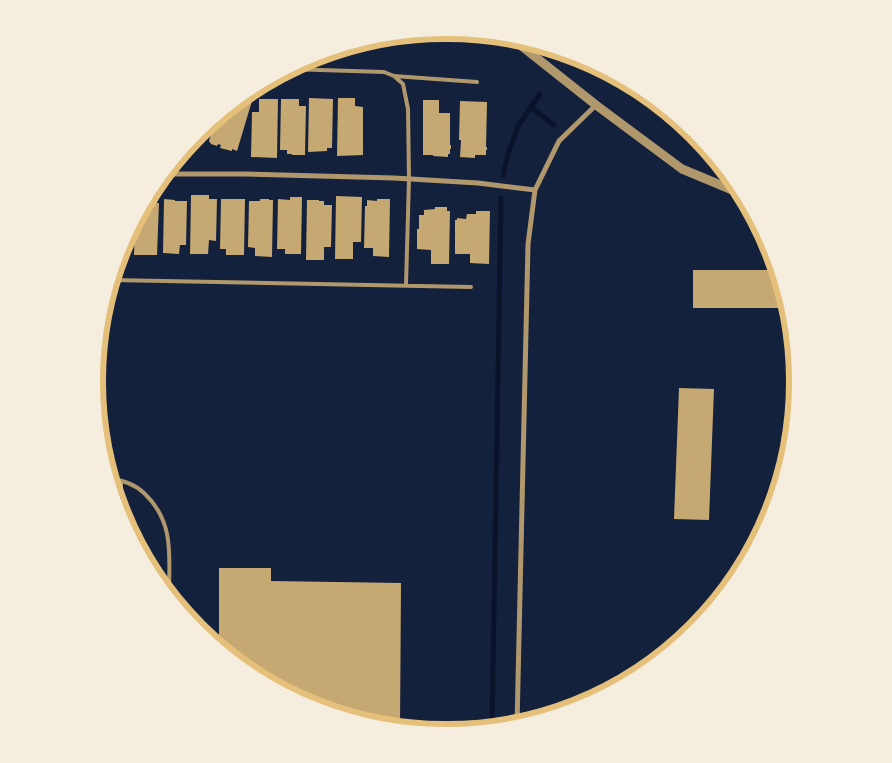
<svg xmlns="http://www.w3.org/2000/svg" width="892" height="763" font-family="'Exo 2',sans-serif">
<rect width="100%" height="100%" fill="#14213d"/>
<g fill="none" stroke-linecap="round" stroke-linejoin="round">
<path stroke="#0b132b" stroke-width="5" d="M 531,107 L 554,125
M 503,175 L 508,154 L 518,126 L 540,94
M 492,728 L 501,198"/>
</g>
<path fill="#c6a872" d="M 240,98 L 252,101 L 237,151 L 232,149 L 232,151 L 220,148 L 221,145 L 218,144 L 217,146 L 211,144 L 209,141 L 214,124 L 218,125 L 221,114 L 223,112 L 227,113 L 228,108 Z
M 309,98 L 333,99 L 332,148 L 327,148 L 327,151 L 308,152 Z
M 338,98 L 355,98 L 355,106 L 363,107 L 363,155 L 337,156 Z
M 259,99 L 278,99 L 277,158 L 251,157 L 252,112 L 259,112 Z
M 281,99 L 299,99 L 299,106 L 306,106 L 305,155 L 292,155 L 292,154 L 287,154 L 287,150 L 280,150 Z
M 423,100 L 439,100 L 439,113 L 450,113 L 450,145 L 451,145 L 451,149 L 450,149 L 450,154 L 448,154 L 448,157 L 433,156 L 433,155 L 423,155 Z
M 460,101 L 487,102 L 486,147 L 487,147 L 487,150 L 486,150 L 486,155 L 475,155 L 475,158 L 460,157 L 461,140 L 459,140 Z
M 191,195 L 209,195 L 209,199 L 217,199 L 216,241 L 209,240 L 208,254 L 190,254 Z
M 336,196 L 362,197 L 361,242 L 353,242 L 353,259 L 335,259 Z
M 290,197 L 302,197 L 301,254 L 285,254 L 285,249 L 277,249 L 278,199 L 290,200 Z
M 164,199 L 175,200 L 175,201 L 187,201 L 186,245 L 180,245 L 179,254 L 163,253 Z
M 221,199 L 245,199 L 244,255 L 226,255 L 226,249 L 220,249 Z
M 260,199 L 269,199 L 269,200 L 273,200 L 272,257 L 255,256 L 255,248 L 248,247 L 249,201 L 260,201 Z
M 377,199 L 390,199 L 389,257 L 373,256 L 373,248 L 364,248 L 365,206 L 367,206 L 367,200 L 377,201 Z
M 307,200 L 319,200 L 319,201 L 324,201 L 324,205 L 332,205 L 331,247 L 324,247 L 324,260 L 306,260 Z
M 148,202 L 159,203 L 157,255 L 134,255 L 135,222 L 144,204 L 148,204 Z
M 435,207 L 447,207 L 447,211 L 450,211 L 449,264 L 431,264 L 431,250 L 417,249 L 417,229 L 419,229 L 419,215 L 424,215 L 424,210 L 435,209 Z
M 476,211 L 490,211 L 489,264 L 470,263 L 470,254 L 455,254 L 455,220 L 457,220 L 457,218 L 466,219 L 467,214 L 476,214 Z
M 693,270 L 778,270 L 789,308 L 693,308 Z
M 789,380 L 797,380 L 794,422 L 788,422 Z
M 679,388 L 714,389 L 709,520 L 674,519 Z
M 219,568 L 271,568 L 271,581 L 401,583 L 400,728 L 377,726 L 311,706 L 250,674 L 219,647 Z"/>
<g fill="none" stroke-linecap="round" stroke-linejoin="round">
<path stroke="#b1986c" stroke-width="4" d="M 288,69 L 384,72 L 394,76 L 403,84 L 408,109 L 409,179 L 406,285
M 394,76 L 477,82
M 111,280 L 471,287
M 110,479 C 123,480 136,485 145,494 C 175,523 169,557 169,595
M 121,515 L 121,481"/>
<path stroke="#b1986c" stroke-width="5" d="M 164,174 L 244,174 L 394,178 L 478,183 L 535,190
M 517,725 L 528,244 L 535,190 L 559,141 L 596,105"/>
<path stroke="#b1986c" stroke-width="9" d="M 509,36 L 596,105 L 682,169 L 742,194"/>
</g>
<path d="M0 0H892V763H0ZM445 39H447A342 342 0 0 1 789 381V382A342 342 0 0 1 447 724H445A342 342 0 0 1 103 382V381A342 342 0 0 1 445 39Z" fill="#f5edde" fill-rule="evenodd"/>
<path fill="none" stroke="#e5c07b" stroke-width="6" d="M445 39H447A342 342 0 0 1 789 381V382A342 342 0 0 1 447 724H445A342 342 0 0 1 103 382V381A342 342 0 0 1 445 39Z"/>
</svg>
